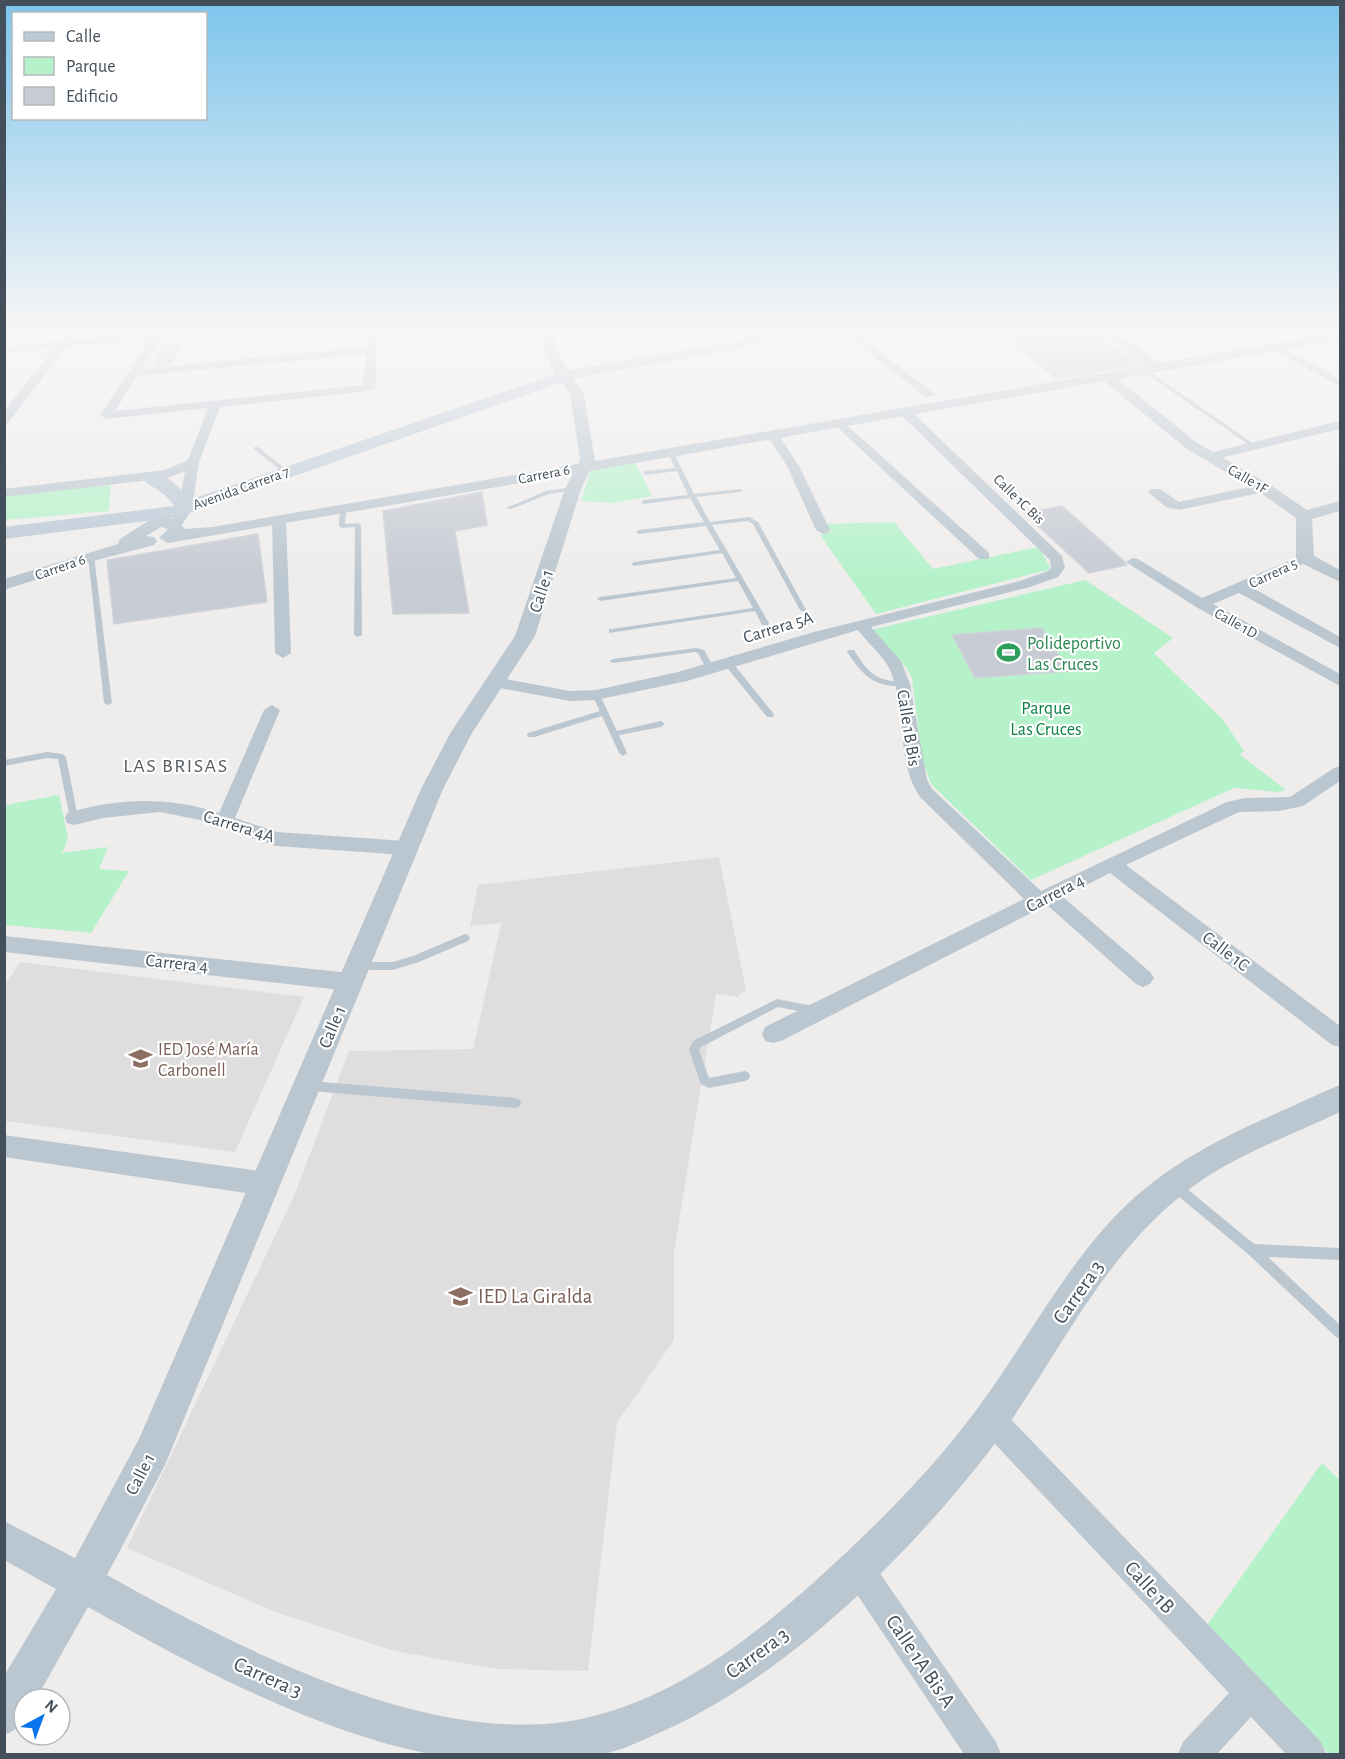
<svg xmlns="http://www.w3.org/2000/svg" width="1345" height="1759" font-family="'Alegreya Sans',sans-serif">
<rect width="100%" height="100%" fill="#efecec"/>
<path fill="#e0ddde" d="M 719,857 L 746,990 L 737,997 L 716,994 L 674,1252 L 674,1340 L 617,1423 L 588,1671 L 496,1669 L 395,1651 L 275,1612 L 127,1548 L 294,1196 L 349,1051 L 473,1049 L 501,923 L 470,926 L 478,885 Z
M 20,962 L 304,997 L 235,1152 L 5,1121 L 5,985 Z"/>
<path fill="#b5f2ca" d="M 635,462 L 652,496 L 613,503 L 581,501 L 591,470 Z
M 111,485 L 109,511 L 5,520 L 5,495 Z
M 894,522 L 933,569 L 1039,547 L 1051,569 L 876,614 L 820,535 L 831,532 L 827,524 Z
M 1085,580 L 1173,638 L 1154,653 L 1223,720 L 1244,751 L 1240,755 L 1286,790 L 1277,792 L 1234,788 L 1031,880 L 931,784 L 922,759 L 912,678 L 906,667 L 871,630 Z
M 59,795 L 68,838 L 62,853 L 108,847 L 99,869 L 129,871 L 91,933 L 5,925 L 5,805 Z
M 1322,1463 L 1340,1480 L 1340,1754 L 1329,1754 L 1207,1625 Z"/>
<path fill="#c7cbd3" stroke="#cfd2d9" stroke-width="1.5" d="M 1000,332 L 1094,332 L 1140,365 L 1057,379 Z
M 184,338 L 171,364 L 153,366 L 164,340 Z
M 482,492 L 487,525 L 455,531 L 469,613 L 393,614 L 383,511 Z
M 1062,506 L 1124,561 L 1127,565 L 1089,573 L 1024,513 Z
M 258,534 L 267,602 L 114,624 L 107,560 Z
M 1042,628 L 1068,671 L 975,678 L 952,635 Z"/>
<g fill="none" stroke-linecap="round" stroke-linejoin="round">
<path fill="#bbc7d0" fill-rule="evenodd" d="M 1142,369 L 1146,369 L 1257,446 L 1252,447 L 1142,371 Z
M 254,447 L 258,447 L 288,471 L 288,473 L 284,473 L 254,449 Z
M 670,449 L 673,451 L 694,494 L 742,489 L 743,490 L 740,492 L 696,497 L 710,522 L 749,517 L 758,522 L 806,610 L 805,611 L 803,612 L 800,610 L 753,524 L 748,521 L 712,525 L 769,623 L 768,625 L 762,625 L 755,611 L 609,633 L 609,629 L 612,629 L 753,608 L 738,581 L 600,601 L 597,599 L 600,597 L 736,578 L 722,553 L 634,566 L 631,564 L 634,562 L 720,550 L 706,526 L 639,534 L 636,532 L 639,530 L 704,522 L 690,498 L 644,504 L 641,502 L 644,500 L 688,495 L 677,471 L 646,475 L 643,473 L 646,471 L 675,468 L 667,451 Z
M 573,487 L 575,488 L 575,490 L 549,494 L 511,509 L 506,508 L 546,491 Z
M 343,507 L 346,509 L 345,524 L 358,523 L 361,525 L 362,635 L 358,637 L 354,635 L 355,527 L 342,528 L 339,526 L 340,509 Z
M 91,554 L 94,556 L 112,703 L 108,705 L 104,703 L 88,556 Z
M 696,648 L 704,650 L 714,668 L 713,670 L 707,670 L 698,653 L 695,652 L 613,663 L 609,661 L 613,659 Z
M 848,650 L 854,650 C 862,663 871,677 887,680 C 893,682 900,681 906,684 C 901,687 898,686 892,686 C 868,683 860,670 847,652 Z
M 725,661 L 731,661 L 773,713 L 774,715 L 773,717 L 767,717 L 725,665 Z
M 593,693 L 596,693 L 600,695 L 617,731 L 661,721 L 665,724 L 661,727 L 619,735 L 627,753 L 623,756 L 619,753 L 602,716 L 534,737 L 528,737 L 527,735 L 528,733 L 600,711 L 592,695 Z
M 47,752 L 62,754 L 66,757 L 78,818 L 77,820 L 71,820 L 70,818 L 58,759 L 47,758 L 4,766 L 4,760 Z
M 465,934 L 468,935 L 470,938 L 468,941 L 419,962 L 393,970 L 360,970 L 357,969 L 355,966 L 357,963 L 360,962 L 393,962 L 413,956 Z
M 777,999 L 813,1006 L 817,1007 L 818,1010 L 817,1013 L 813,1014 L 778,1007 L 701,1047 L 699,1050 L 709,1078 L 745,1071 L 749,1073 L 750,1076 L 749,1079 L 745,1081 L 709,1088 L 701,1084 L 689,1050 L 693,1041 Z
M 310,1081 L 516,1098 L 520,1100 L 521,1103 L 520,1106 L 516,1108 L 310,1091 L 306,1089 L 305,1086 L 306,1083 Z
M 1176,1182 L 1180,1183 L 1254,1244 L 1340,1248 L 1340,1260 L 1268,1257 L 1340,1325 L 1340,1339 L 1336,1337 L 1248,1254 L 1172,1191 L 1170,1187 L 1172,1183 Z"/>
<path fill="#bbc7d0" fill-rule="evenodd" d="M 154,332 L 197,332 L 161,338 L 141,369 L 366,347 L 368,332 L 378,332 L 375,388 L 369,391 L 220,407 L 199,462 L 192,509 L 180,528 L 170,528 L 168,525 L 178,509 L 185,471 L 168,478 L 4,497 L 4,489 L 165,470 L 188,460 L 208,408 L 106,419 L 100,415 L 150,339 L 66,347 L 8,423 L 4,423 L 4,411 L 54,348 L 4,353 L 4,347 L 60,341 L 67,336 L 71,340 ZM 366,354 L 363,385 L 115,411 L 137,376 Z
M 842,332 L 854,332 L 936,395 L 926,397 Z
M 1274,344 L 1340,379 L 1340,386 L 1270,349 L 1269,347 Z
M 901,409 L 909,409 L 1062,556 L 1065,568 L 1058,577 L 1030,587 L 871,627 L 901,661 L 910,684 L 927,780 L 932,789 L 1041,891 L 1227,802 L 1245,798 L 1290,797 L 1334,768 L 1340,766 L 1340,781 L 1303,806 L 1279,811 L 1239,812 L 1126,865 L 1340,1026 L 1340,1047 L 1332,1045 L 1110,873 L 1063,897 L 1150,972 L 1154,978 L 1150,984 L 1143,987 L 1136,984 L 1047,905 L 781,1041 L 773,1043 L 765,1041 L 762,1034 L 765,1027 L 1024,899 L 920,797 C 894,759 909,706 888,666 C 880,653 867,642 858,630 L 687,681 L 596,700 L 570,701 L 489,686 L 487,682 L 495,677 L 570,691 L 596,690 L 678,672 L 814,632 L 1020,581 L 1048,571 L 1051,568 L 1050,560 L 901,415 Z
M 840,419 L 989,553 L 989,559 L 979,559 L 836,426 L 834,423 Z
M 1340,421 L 1340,429 L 1209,461 L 1203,457 L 1205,454 Z
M 772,430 L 776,431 L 799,466 L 830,530 L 828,533 L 823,534 L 816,530 L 787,466 L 766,434 Z
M 1264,484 L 1269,485 L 1269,491 L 1179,510 L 1166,507 L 1148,492 L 1150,489 L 1160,489 L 1179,502 Z
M 279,517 L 286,521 L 291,653 L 283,658 L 275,653 L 272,521 Z
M 1305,554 L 1310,555 L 1310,561 L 1251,587 L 1340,637 L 1340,648 L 1239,593 L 1213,604 L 1340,674 L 1340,686 L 1196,607 L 1126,562 L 1133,558 L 1138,559 L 1202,598 Z
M 272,705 L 280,710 L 235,818 L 277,832 L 405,841 L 412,843 L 414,848 L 412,853 L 405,855 L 276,846 L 200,820 L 160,812 L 103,818 L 74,825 L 67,823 L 65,818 L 67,813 C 118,798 169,796 219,813 L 264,710 Z
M 4,936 L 350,973 L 357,976 L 361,982 L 357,988 L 350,991 L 4,952 Z
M 4,1135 L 266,1172 L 275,1176 L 278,1184 L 275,1192 L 266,1196 L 4,1157 Z
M 991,1405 L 1001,1409 L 1321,1742 L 1326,1754 L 1286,1754 L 1251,1717 L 1217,1754 L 1178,1754 L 1183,1742 L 1229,1693 L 981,1429 L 977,1419 L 981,1409 Z
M 857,1552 L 868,1556 L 996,1742 L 1001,1754 L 964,1754 L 846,1578 L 842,1567 L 846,1556 Z"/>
<path fill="#bbc7d0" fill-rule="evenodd" d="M 539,332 L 552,332 L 564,365 L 584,394 L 595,461 L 1145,366 L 1101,332 L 1116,332 L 1159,363 L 1340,332 L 1340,340 L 1118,379 L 1197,443 L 1270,485 L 1307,510 L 1340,501 L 1340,511 L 1312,519 L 1314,556 L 1340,570 L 1340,582 L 1299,562 L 1296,558 L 1296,518 L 1258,491 L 1187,449 L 1104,381 L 590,471 L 581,489 L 535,636 L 472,733 L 443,789 L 165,1465 L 107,1575 C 236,1647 435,1752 586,1718 C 674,1698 748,1641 813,1583 C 873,1529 932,1471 980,1405 C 1023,1346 1058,1280 1107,1225 C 1154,1172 1213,1141 1277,1113 C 1298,1104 1319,1093 1340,1085 L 1340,1112 C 1288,1137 1229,1157 1183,1194 C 1096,1263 1053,1368 987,1454 C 903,1562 779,1683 652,1736 C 636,1743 618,1752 601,1754 C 571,1759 538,1754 508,1754 C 483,1754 454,1758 430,1754 C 315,1732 190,1664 88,1607 L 36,1699 L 24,1699 C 24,1721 26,1726 4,1735 L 4,1676 L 56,1589 L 4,1560 L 4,1521 L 75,1558 L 139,1439 L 421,789 L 451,732 L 515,636 L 565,489 L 573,474 L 168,543 L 159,538 L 168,529 L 161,527 L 146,536 L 154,537 L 157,541 L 154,545 L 97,560 L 4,590 L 4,579 L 118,544 L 120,539 L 151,519 L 164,517 L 176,520 L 185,529 L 212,527 L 578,464 L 580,459 L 570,394 L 550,365 Z"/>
<path fill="#bccad7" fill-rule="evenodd" d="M 766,332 L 791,332 L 734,350 L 574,378 L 177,517 L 4,539 L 4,527 L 174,506 C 164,490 151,489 141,477 L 144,473 C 162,469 180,486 189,500 L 565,371 L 733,342 Z"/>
</g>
<linearGradient id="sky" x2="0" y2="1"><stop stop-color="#7dc5ec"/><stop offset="0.57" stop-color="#f8f6f6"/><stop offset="1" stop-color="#f8f6f6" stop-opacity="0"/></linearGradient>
<rect width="1345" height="579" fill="url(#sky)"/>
<defs>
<symbol id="stadium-bare" viewBox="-9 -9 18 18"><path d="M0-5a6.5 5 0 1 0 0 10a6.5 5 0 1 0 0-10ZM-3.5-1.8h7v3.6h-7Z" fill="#2e9e5b" stroke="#fff" stroke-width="2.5" paint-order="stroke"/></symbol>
<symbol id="school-bare" viewBox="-9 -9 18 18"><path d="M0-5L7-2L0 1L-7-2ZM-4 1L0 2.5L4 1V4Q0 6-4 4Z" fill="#8d6e63" stroke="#fff" stroke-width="2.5" paint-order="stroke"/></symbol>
</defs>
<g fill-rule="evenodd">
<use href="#stadium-bare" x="992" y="636" width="33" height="33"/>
<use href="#school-bare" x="124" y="1042" width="33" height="33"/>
<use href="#school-bare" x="444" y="1280" width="33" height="33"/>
</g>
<g text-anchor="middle" stroke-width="4.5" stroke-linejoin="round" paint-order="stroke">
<g font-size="15" fill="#43505b" stroke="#fff">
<text transform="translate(544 474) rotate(-11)" y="5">Carrera 6</text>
<text transform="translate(1248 479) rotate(30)" y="5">Calle 1F</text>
<text transform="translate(241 488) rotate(-20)" y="5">Avenida Carrera 7</text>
<text transform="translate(1019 499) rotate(44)" y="5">Calle 1C Bis</text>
<text transform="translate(60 567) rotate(-19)" y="5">Carrera 6</text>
<text transform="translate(1273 573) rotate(-25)" y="5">Carrera 5</text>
<text transform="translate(1236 623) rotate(29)" y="5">Calle 1D</text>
</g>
<g font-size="18" fill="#43505b" stroke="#fff">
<text transform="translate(541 591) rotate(-72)" y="6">Calle 1</text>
<text transform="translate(778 627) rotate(-17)" y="6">Carrera 5A</text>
<text transform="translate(909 728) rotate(81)" y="6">Calle 1B Bis</text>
<text transform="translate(239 826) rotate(17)" y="6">Carrera 4A</text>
<text transform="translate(1055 893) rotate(-27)" y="6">Carrera 4</text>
<text transform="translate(1226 951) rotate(37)" y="6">Calle 1C</text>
<text transform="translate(177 963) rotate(6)" y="6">Carrera 4</text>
<text transform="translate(332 1027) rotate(-67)" y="6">Calle 1</text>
<text transform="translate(140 1474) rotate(-63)" y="6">Calle 1</text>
</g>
<g font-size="18" fill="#27864d" stroke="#fff" text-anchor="start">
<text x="1027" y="649">Polideportivo<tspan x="1027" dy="21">Las Cruces</tspan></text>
</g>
<g font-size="18" fill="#0e8143" stroke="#fff">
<text x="1046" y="714">Parque<tspan x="1046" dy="21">Las Cruces</tspan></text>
</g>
<g font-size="18" fill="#785e54" stroke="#fff" text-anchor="start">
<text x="158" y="1055">IED José María<tspan x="158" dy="21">Carbonell</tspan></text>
</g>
<g font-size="20" letter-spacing="1.5" fill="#585d62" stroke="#fff">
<text x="176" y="772">LAS BRISAS</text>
</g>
<g font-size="21" fill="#43505b" stroke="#fff">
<text transform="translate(1078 1292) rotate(-55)" y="7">Carrera 3</text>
<text transform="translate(1150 1587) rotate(47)" y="7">Calle 1B</text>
<text transform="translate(757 1653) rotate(-36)" y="7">Carrera 3</text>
<text transform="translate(921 1661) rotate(56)" y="7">Calle 1A Bis A</text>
<text transform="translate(268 1677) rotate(24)" y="7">Carrera 3</text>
</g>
<g font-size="21" fill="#785e54" stroke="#fff" text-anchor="start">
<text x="478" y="1303">IED La Giralda</text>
</g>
</g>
<rect width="1345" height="1759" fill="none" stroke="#43505b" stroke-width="12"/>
<rect x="12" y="12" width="195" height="108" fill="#ffffff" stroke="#b4b9bd" stroke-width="1.5"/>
<rect x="24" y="32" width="30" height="9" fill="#bccad7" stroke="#b4b9bd" stroke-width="1.5"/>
<text x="66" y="42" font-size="18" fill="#43505b">Calle</text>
<rect x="24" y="57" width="30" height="18" fill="#b5f2ca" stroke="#b4b9bd" stroke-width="1.5"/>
<text x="66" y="72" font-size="18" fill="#43505b">Parque</text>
<rect x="24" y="87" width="30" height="18" fill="#c7cbd3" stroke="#b4b9bd" stroke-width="1.5"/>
<text x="66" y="102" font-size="18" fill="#43505b">Edificio</text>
<g transform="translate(42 1717) rotate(41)"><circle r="28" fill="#ffffff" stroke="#b4b9bd" stroke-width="1.5"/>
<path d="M0-4.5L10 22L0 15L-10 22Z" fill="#0975ec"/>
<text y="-9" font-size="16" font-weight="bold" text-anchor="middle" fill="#43505b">N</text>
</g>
</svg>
